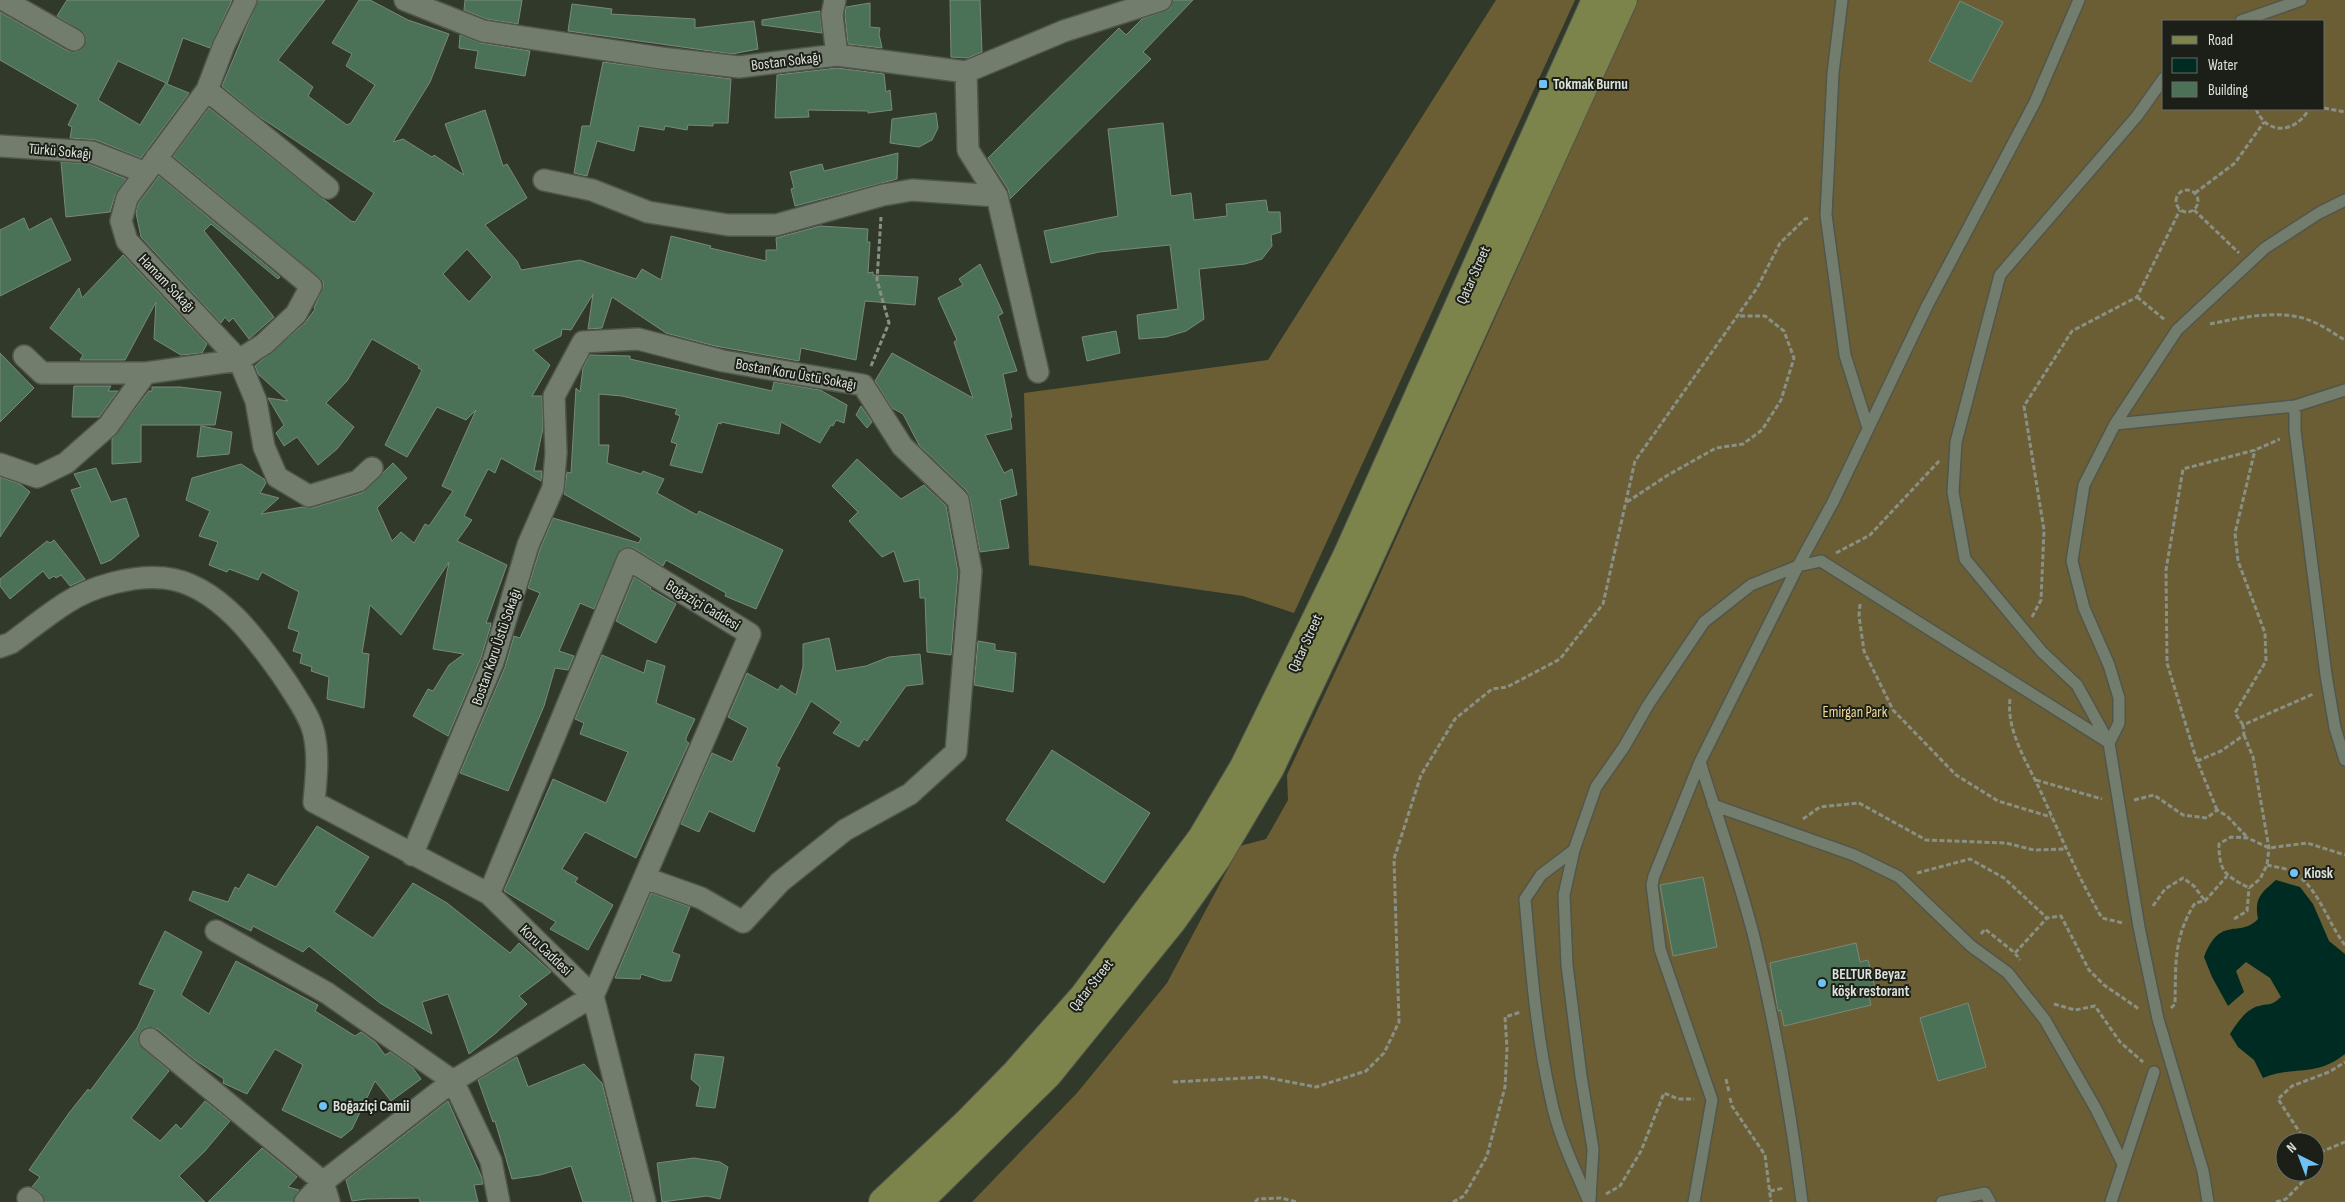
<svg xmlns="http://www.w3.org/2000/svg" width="2345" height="1202" font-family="'Sofia Sans Condensed',sans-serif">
<rect width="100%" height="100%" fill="#31392b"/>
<path fill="#6c5e34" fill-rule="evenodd" d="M 1496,0 L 1575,0 L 1294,613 L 1243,596 L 1029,565 L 1024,393 L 1268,360 Z
M 1638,0 L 2345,0 L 2345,1202 L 972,1202 L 1077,1093 L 1167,983 L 1240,846 L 1266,839 L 1288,800 L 1287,775 L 1359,621 ZM 2164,21 L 2324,21 L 2324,109 L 2164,109 ZM 2285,1142 L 2315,1142 L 2315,1172 L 2285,1172 Z"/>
<path fill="#002b22" d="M 2276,880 L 2300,887 L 2313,904 L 2329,941 L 2345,954 L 2345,1054 C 2315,1078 2294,1065 2263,1078 L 2254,1060 L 2238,1047 L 2230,1034 C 2236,1024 2247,1008 2259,1006 C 2271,1003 2271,1006 2281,997 L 2270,978 L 2246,962 L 2236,971 L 2244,992 L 2228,1006 L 2212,977 L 2204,957 C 2221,914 2239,939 2258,919 C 2254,898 2261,893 2276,880 Z"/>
<path fill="#4b7256" stroke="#79897d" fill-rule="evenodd" d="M 67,0 L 232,0 L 210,48 L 183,38 L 167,84 L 189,93 L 141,158 L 96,140 L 70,138 L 72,127 L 68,125 L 78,105 L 0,60 L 0,12 L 68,51 L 75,52 L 81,50 L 86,40 L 84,33 L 57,16 ZM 118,61 L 166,83 L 140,125 L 98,100 Z
M 258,0 L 325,0 L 278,60 L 313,87 L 308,96 L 347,125 L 351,123 L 375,85 L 346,66 L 352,54 L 332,43 L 359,0 L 370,0 L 408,20 L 449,34 L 430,82 L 393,142 L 403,139 L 432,157 L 434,155 L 464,175 L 445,124 L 485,110 L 503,166 L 507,164 L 527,198 L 485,225 L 517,261 L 521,270 L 580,260 L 636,279 L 642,269 L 661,280 L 671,236 L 711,246 L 710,248 L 766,261 L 766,250 L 777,250 L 776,238 L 820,226 L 868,229 L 867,242 L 870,242 L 868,273 L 873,272 L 873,275 L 918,277 L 915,305 L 865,301 L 856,360 L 801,348 L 799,361 L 715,346 L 666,333 L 612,297 L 602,328 L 588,329 L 593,294 L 571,330 L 562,329 L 561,336 L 533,350 L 550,365 L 532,396 L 542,396 L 543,428 L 534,471 L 542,471 L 541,481 L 501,458 L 495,473 L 488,469 L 464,516 L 472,520 L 457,541 L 507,565 L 486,623 L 491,623 L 490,628 L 481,658 L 448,736 L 413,716 L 428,689 L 433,691 L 449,665 L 464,654 L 433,649 L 449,562 L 401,635 L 370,605 L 362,653 L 369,654 L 364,708 L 327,699 L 329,677 L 311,671 L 312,667 L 300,663 L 302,654 L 293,651 L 299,632 L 288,628 L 299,592 L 262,572 L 258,580 L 229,569 L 227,572 L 209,565 L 218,542 L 199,536 L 210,511 L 186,500 L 192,478 L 241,464 L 264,479 L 266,483 L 260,493 L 279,498 L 261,514 L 303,507 L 312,508 L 362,493 L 393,463 L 407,478 L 377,508 L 392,541 L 401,532 L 414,543 L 425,524 L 429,526 L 453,491 L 442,486 L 476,410 L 466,420 L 437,407 L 407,457 L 385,445 L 422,370 L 418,368 L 419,366 L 372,339 L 347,381 L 326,403 L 354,427 L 337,449 L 318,465 L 297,437 L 284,446 L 276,433 L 284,425 L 268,398 L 288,401 L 258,374 L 255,366 L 305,323 L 315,309 L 314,308 L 323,287 L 323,281 L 173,156 L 209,108 L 351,221 L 355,222 L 374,193 L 257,115 L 222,86 ZM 467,249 L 492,277 L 469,302 L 443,274 Z
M 465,0 L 522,0 L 518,24 L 486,19 L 464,10 Z
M 950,0 L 980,0 L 982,52 L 968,58 L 951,57 Z
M 1173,0 L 1193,0 L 1143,52 L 1151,59 L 1010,199 L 1008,189 L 988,158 L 1119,28 L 1126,35 L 1142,19 L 1170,9 Z
M 1960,1 L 2003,22 L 1971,82 L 1929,61 Z
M 870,3 L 870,27 L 880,28 L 879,34 L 882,48 L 848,44 L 845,15 L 846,7 Z
M 572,4 L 612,9 L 611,14 L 695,19 L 695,28 L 754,21 L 758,49 L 732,54 L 568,31 Z
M 820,11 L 822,33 L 762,25 L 762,20 Z
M 460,35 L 481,43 L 530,51 L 525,76 L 475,68 L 478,51 L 459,48 Z
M 603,62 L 731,79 L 728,123 L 713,123 L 713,126 L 688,125 L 687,130 L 665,126 L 664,130 L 639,126 L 634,151 L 597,141 L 587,176 L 574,173 L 582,126 L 590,126 Z
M 837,68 L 884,74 L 886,92 L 890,90 L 892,110 L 868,113 L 868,111 L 808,110 L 809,117 L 775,118 L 777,75 Z
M 936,113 L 938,128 L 932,140 L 919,147 L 890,143 L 892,119 Z
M 1163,123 L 1171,196 L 1191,193 L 1194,220 L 1227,216 L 1226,204 L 1266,200 L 1268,212 L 1280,212 L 1281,232 L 1271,235 L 1272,246 L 1262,259 L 1245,264 L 1199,269 L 1204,319 L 1186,331 L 1166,337 L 1139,339 L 1137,315 L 1178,309 L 1170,245 L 1099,252 L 1051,263 L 1044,231 L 1118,216 L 1108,129 Z
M 898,153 L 897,179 L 795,206 L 791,189 L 794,188 L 790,172 L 822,164 L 824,171 Z
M 61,162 L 89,164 L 126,179 L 115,195 L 110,212 L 66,217 Z
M 159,176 L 280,277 L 278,279 L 211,224 L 204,231 L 274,317 L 249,339 L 233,318 L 229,322 L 225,317 L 221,323 L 141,237 L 136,213 L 138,204 Z
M 24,218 L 29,230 L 51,218 L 71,260 L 0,296 L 0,230 Z
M 123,255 L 207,344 L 202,353 L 181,355 L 154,339 L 156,302 L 125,360 L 80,360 L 83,355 L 50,328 L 79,288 L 82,298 Z
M 980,264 L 1003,313 L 998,316 L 1017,371 L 1003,374 L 1012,417 L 1010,418 L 1012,429 L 985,435 L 1004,473 L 1012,469 L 1017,495 L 1000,500 L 1009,548 L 980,552 L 970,498 L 967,491 L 919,445 L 903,414 L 892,408 L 875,381 L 892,353 L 973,398 L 954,342 L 957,340 L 938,298 L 963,285 L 959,279 Z
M 1116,331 L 1120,353 L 1087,361 L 1082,337 Z
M 0,353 L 34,388 L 0,422 Z
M 590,355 L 630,356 L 630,359 L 772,391 L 774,382 L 820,390 L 847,405 L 844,423 L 836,420 L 833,426 L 831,425 L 820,443 L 781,422 L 779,434 L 721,422 L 721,424 L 718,423 L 702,473 L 670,465 L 677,444 L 671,442 L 680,416 L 675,414 L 677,409 L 622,396 L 599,394 L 599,445 L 609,445 L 607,463 L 641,474 L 643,471 L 664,479 L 657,493 L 697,515 L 699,511 L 783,550 L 756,609 L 725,596 L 726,593 L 666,560 L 663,566 L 634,548 L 627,547 L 621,549 L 594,609 L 580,603 L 559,651 L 574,656 L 568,670 L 555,668 L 544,706 L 508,791 L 460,773 L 505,667 L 514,636 L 520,638 L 540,593 L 528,588 L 540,549 L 553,518 L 639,543 L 641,538 L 564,494 L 567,472 L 571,473 L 576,388 L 580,392 L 583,368 Z
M 74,386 L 111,386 L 108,391 L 118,391 L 99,417 L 72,417 Z
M 152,387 L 180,387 L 221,392 L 215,425 L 141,425 L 141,462 L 112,464 L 112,439 L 149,391 L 152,391 Z
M 861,406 L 872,422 L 867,428 L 856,415 Z
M 201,426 L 232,432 L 229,454 L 197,457 Z
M 857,459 L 901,499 L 924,485 L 946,506 L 958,572 L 951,655 L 927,652 L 925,598 L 920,598 L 919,579 L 904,582 L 894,551 L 882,557 L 849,521 L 858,512 L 832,486 Z
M 96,468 L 111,502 L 126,498 L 139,536 L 111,560 L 101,564 L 71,490 L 81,487 L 74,474 Z
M 0,477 L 20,484 L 30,492 L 0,537 Z
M 54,540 L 85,579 L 70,586 L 61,575 L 56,578 L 54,576 L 49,579 L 43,571 L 10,599 L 0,586 L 0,579 L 47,541 L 50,543 Z
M 634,577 L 651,588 L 650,589 L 676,604 L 656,643 L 616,621 Z
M 829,638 L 836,671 L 866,666 L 889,657 L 920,654 L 923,684 L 906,686 L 867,741 L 864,739 L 859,747 L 833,733 L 841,722 L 811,701 L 776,766 L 780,768 L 754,832 L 709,811 L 699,832 L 681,824 L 712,753 L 732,762 L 748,728 L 728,717 L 747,673 L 778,690 L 781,685 L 796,695 L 803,667 L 803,644 Z
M 978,641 L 995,644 L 995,650 L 1016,653 L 1013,692 L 974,685 Z
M 602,655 L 644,673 L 647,660 L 665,666 L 656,703 L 695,719 L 686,738 L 686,741 L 689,743 L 636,858 L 585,832 L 562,869 L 578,878 L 575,882 L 613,905 L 588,950 L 550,929 L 556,922 L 504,891 L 553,779 L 606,803 L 628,752 L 580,734 L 584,723 L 575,719 Z
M 1052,750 L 1150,813 L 1104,883 L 1006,820 Z
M 317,826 L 369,857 L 334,912 L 373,938 L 413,883 L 447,903 L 510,953 L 519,943 L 551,972 L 519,996 L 527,1004 L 496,1033 L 469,1054 L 448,994 L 422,1002 L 432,1034 L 380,1003 L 309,946 L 303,952 L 253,926 L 251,931 L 189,900 L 193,891 L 228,902 L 235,887 L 239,889 L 248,874 L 276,887 Z
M 1703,877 L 1717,947 L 1673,956 L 1660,885 Z
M 651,893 L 690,907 L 672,952 L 680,955 L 671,981 L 663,981 L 641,974 L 640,979 L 615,978 Z
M 165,931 L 202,952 L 181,995 L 209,1014 L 236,961 L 318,1005 L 315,1011 L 355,1036 L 361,1032 L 376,1043 L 385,1055 L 390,1052 L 412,1067 L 421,1079 L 391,1101 L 375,1081 L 352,1129 L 341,1138 L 282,1110 L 303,1065 L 275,1049 L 247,1094 L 223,1083 L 224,1079 L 195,1060 L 158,1029 L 146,1027 L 141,1031 L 138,1036 L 139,1044 L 169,1071 L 131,1118 L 160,1141 L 176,1124 L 181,1129 L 205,1101 L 230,1121 L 205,1151 L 179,1176 L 205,1202 L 45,1202 L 41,1193 L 32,1187 L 40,1177 L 29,1170 L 69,1113 L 88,1089 L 90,1091 L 137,1028 L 155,990 L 139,984 Z
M 1856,943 L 1860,962 L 1868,960 L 1875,988 L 1867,989 L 1871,1005 L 1784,1026 L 1781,1010 L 1778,1011 L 1770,963 Z
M 1968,1003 L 1986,1067 L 1938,1081 L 1920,1018 Z
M 695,1054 L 724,1057 L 715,1108 L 696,1106 L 700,1087 L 691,1079 Z
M 517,1057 L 528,1087 L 584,1064 L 602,1083 L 632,1202 L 583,1202 L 571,1166 L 540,1175 L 512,1179 L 495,1121 L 493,1122 L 478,1080 Z
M 448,1101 L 482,1178 L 483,1184 L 474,1185 L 478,1202 L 420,1202 L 419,1198 L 366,1199 L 352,1201 L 346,1180 Z
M 262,1148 L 297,1177 L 288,1187 L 299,1190 L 293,1202 L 208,1202 Z
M 694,1158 L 720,1162 L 728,1167 L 720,1199 L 707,1196 L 662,1202 L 657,1163 Z"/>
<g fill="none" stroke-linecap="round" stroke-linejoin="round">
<defs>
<path id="lane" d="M 1842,0 L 1833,73 L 1826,215 L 1845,355 L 1868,428
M 2241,21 L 2301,0
M 2164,78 L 2137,116 L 2000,275 L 1956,442 L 1953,492 L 1965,559 L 2042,652 L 2077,685 L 2109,743 L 2139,927 L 2158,1019 L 2203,1171 L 2208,1202
M 2295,406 L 2295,431 L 2326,675 L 2335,728 L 2345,760
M 2115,424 L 2295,406 L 2345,390
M 2109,743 L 2119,723 L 2119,698 L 2109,665 L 2084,608 L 2072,561 L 2084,485 L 2115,424 L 2177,330 L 2265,248 L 2319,213 L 2345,200
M 1700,762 C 1718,820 1739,878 1754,937 C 1775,1024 1791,1113 1802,1202
M 1713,805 L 1854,855 L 1899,877 L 1971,946 L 2008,973 L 2045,1020 L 2096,1109 L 2123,1164
M 1574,850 L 1564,895 L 1567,965 L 1581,1076 L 1593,1149 L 1590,1200
M 1589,1202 C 1575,1169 1558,1135 1551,1099 C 1536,1034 1531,966 1525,899 L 1541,875 L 1574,850 L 1596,787 L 1624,747 L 1648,705 L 1704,622 L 1751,585 L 1798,566 L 1821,561 L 2108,742
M 1694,1202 L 1712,1100 L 1660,949 L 1652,885 L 1654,876 L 1700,762 L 1798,566 L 1833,502 L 1927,306 L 2035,102 L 2079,0
M 1942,1202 L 1985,1193 L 1990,1202
M 2111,1202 L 2154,1072"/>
<path id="street" d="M 4,0 L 74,40
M 246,0 L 224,45 L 207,90 L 127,198 L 121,221 L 127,241 L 239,360 L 256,401 L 264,447 L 277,477 L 309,496 L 358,481 L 372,468
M 405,0 L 483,31 L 661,58 L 739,67 L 837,55 L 966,72 L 1064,31 L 1161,0
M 835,0 L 832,15 L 837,55
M 966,72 L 968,150 L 997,196 L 1038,372
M 207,90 L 328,188
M 0,146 L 92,152 L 146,173
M 544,180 L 592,190 L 648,212 L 728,225 L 776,225 L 883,195 L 912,190 L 997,196
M 24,356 L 42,373 L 146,373
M 0,464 L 37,477 L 66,463 L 108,426 L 146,373 L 239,360 L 264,344 L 296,314 L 311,286 L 156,158
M 0,647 L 11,643 C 29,630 47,615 66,603 C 92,586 133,575 164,578 C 218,583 260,643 288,684 C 297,699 310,716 314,734 C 319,757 316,779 314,802 L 489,894 L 593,996 L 645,1202
M 412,855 L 493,662 L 528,545 L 553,488 L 556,453 L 554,396 L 583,342 L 638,339 L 723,361 L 863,385 L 902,446 L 958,500 L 971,571 L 956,752 L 910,794 L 845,830 L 780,882 L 743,922 L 701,898 L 645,878
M 216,931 L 327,993 L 453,1081 L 491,1161 L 499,1202
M 150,1039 L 323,1182 L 329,1202
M 28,1198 L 33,1202
M 305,1202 L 323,1182 L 453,1081 L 593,996 L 750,634 L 628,559 L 489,894"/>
<path id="primary" d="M 883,1202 L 966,1124 L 1016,1073 L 1084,996 L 1202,838 L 1244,767 L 1347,556 L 1596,0
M 918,1202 L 1048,1074 L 1172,921 L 1216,859 L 1270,768 L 1358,582 L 1623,0"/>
</defs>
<use href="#lane" stroke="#50564a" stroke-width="14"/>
<use href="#street" stroke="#50564a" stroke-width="24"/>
<use href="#primary" stroke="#50564a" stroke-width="30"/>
<path stroke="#899085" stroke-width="3" stroke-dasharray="5 2.5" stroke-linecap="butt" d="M 2324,108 L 2345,112
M 2256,109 C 2267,136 2296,133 2309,109
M2176 201a11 11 0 1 1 22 0a11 11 0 1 1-22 0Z
M 2195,193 L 2235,163 L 2264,122
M 2194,210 L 2239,253
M 2137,297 L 2165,320
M 2210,324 C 2239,318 2282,308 2311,321 C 2323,325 2334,334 2345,340
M 871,366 L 889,323 L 877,280 L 881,217
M 1627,502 L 1668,475 L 1716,448 L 1743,444 L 1762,430 L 1781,400 L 1794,358 L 1784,331 L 1765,316 L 1739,316
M 1836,553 L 1870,535 L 1939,461
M 1860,604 L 1859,616 L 1864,651 L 1893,710 L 1956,775 L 1998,801 L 2051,817
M 2032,617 L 2041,600 L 2044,530 L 2024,406 L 2072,331 L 2137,297 L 2180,210
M 2010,699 C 2006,731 2028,764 2041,792 C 2060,835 2078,877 2102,918 L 2123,923
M 2243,725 L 2235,713 L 2266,661 L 2265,633 L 2238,561 L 2235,533 L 2255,450
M 2244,735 L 2253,757 L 2269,848 L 2267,865 L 2260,879 L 2249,888 C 2225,875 2219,872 2219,844 L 2231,837 L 2248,838 L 2269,848 L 2307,843 L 2345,855
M 2197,761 L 2221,751 L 2244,735 L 2243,725 L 2313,694
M 2036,780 L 2102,799
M 2134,800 L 2154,795 L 2183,815 L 2207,818 L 2217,810 L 2227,816 L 2247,837
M 2217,810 L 2196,758 L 2167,663 L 2166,570 L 2183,469 L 2255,450 L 2280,439
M 1803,819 L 1820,807 L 1859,803 L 1926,840 L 2006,843 L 2034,850 L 2065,849
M 2267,865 C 2275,867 2286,868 2293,872 C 2319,888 2327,922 2345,945
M 1917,873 L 1970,859 L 2004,878 L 2047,918
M 2153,906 L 2165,889 L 2183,878 L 2194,886 L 2205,901
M 2234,919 L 2247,911 L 2249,888
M 1981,934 L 1985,929 L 2015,953 L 2020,960
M 2015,953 L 2047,918 L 2061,916 L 2089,970 L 2104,985 L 2139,1009
M 2054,1004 L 2075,1010 L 2095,1006 L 2120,1042 L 2143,1062
M 2171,1008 L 2175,1004 C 2176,965 2173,938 2195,903 L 2205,901 L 2227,876
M 1726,1079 L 1729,1092
M 1173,1082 L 1264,1077 L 1316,1087 L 1366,1071 L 1384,1053 L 1399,1022 L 1394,859 L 1421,775 L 1455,719 L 1492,689 L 1507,687 L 1560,659 L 1603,604 L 1635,461 L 1757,288 L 1780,243 L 1805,219 L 1810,218
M 1730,1098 L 1732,1106 L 1765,1155 L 1771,1202
M 2306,1142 L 2278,1099 L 2292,1086 L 2329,1072 L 2345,1062
M 2315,1157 L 2316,1154 L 2345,1142
M 1770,1191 L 1784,1188
M 1606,1194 L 1620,1186 L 1641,1151 L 1664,1093 L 1678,1099 L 1694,1099
M 1255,1202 L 1258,1199 L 1281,1198 L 1297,1202
M 1453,1202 L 1464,1196 L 1487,1156 L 1505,1087 L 1507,1048 L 1505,1017 L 1521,1012
M 2276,1202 L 2286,1199 L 2312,1172"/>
<use href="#lane" stroke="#737d6d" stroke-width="11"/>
<use href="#street" stroke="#737d6d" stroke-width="21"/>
<use href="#primary" stroke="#7d844b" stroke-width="28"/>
</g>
<g fill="#6fc2f4" stroke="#1b1f18" stroke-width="2">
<rect x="1538" y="79" width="10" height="10" rx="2.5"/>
<circle cx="2294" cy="873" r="5"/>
<circle cx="1822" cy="983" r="5"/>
<circle cx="323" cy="1106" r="5"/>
</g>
<g text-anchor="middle" stroke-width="4" stroke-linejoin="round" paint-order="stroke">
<g font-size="15" fill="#dce2d9" stroke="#1b1f18">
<text transform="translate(786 61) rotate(-7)" y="5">Bostan Sokağı</text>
<text transform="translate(60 151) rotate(5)" y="5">Türkü Sokağı</text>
<text transform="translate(1473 275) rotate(-66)" y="5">Qatar Street</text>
<text transform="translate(167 283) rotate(46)" y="5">Hamam Sokağı</text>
<text transform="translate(796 374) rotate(10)" y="5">Bostan Koru Üstü Sokağı</text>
<text transform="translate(703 605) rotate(31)" y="5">Boğaziçi Caddesi</text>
<text transform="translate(1305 643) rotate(-65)" y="5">Qatar Street</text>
<text transform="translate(496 647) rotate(-71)" y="5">Bostan Koru Üstü Sokağı</text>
<text transform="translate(546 950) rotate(44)" y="5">Koru Caddesi</text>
<text transform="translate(1091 985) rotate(-52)" y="5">Qatar Street</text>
</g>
<g font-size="15" font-weight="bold" fill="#dce2d9" stroke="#1b1f18" text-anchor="start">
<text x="1553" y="89">Tokmak Burnu</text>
<text x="2304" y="878">Kiosk</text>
<text x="1832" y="979">BELTUR Beyaz<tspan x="1832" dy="17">köşk restorant</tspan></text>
<text x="333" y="1111">Boğaziçi Camii</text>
</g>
<g font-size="15" fill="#f2d994" stroke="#1b1f18">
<text x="1855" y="717">Emirgan Park</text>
</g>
</g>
<rect x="2162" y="20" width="162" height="90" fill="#1b1f18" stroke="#686d65"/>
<rect x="2172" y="36" width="25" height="8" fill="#7d844b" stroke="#686d65"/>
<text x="2208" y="45" font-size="15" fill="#dce2d9">Road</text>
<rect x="2172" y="58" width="25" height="15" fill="#002b22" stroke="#686d65"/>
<text x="2208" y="70" font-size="15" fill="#dce2d9">Water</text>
<rect x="2172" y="82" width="25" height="15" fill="#4b7256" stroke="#686d65"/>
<text x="2208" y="95" font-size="15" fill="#dce2d9">Building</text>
<g transform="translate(2300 1157) rotate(318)"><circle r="24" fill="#1b1f18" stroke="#686d65"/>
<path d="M0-4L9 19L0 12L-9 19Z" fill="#6fc2f4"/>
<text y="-8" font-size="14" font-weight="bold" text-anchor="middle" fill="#dce2d9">N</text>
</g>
</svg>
